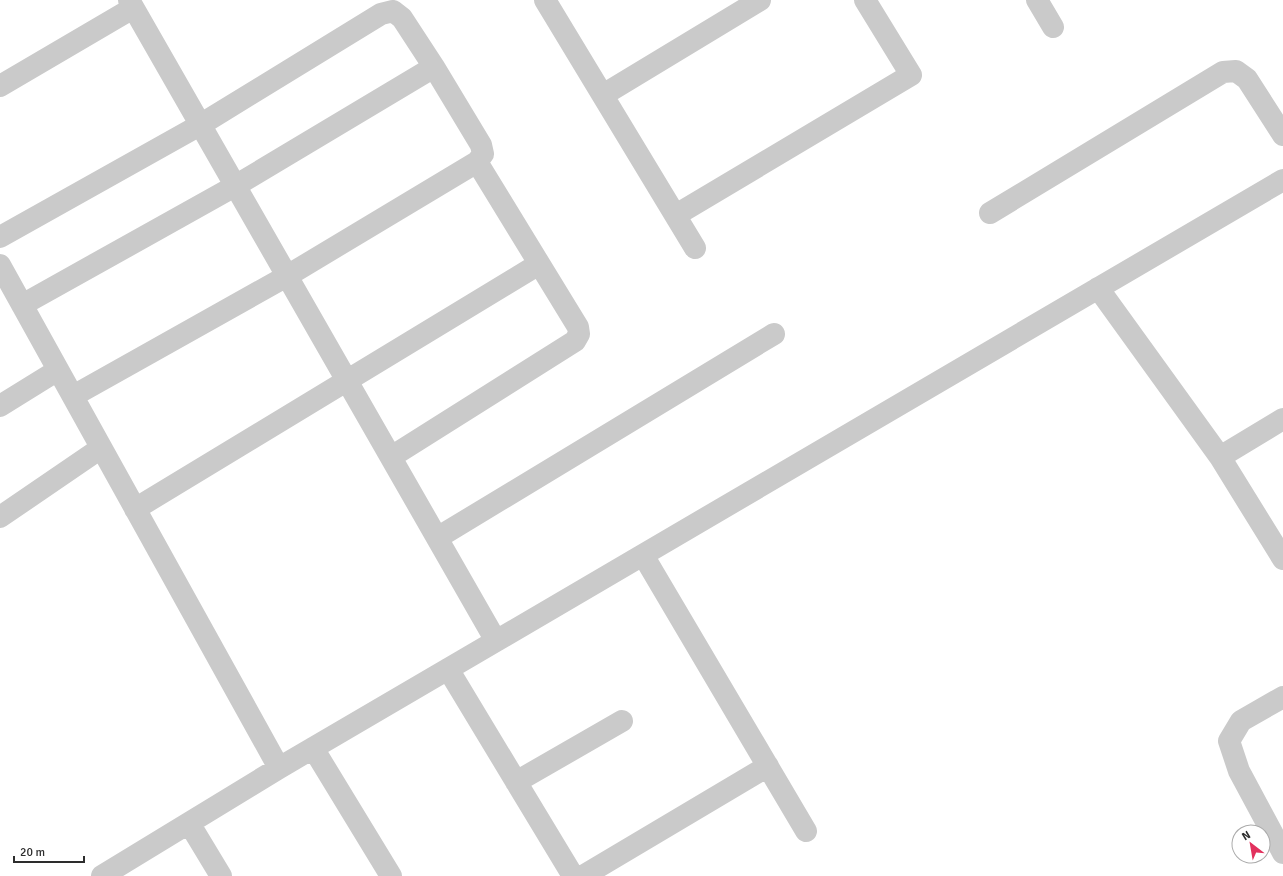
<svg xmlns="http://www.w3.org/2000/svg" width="1283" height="876" font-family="Signika,sans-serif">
<rect width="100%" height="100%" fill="#fff"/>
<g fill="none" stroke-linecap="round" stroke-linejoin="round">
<path stroke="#cacaca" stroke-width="22" d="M 129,0 L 496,641
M 545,0 L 695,248
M 1037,0 L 1053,27
M 0,86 L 133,8
M 603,95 L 760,0
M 990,213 L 1223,72 L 1236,71 L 1247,79 L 1283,135
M 676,215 L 911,75 L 865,0
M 0,237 L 200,125 L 381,14 L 393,11 L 402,18 L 434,67 L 481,145 L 483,154 L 477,162 L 287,276 L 73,396
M 0,265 L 279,768
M 1098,288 L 1220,457 L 1283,559
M 22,305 L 235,186 L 434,67
M 0,406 L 58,370
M 391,457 L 575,341 L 579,334 L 578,327 L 477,162
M 1220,457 L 1283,419
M 135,509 L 539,264
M 0,517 L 101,448
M 437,538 L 774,334
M 643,555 L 806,831
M 448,669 L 573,876
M 1283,697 L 1241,721 L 1229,741 L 1239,771 L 1283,853
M 313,748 L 391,876
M 516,782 L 622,721
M 189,823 L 221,876
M 102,876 L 279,768 L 1283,180
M 583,876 L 768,766"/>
</g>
<g transform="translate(1251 844) rotate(329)"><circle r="19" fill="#ffffff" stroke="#ababab"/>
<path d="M0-3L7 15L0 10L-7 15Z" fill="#e2315d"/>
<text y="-6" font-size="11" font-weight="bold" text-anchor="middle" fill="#2d2d2d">N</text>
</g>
<path d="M14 856v6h70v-6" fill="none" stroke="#2d2d2d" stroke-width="2"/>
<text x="20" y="856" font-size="12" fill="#2d2d2d" stroke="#ffffff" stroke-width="3" paint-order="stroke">20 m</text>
</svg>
